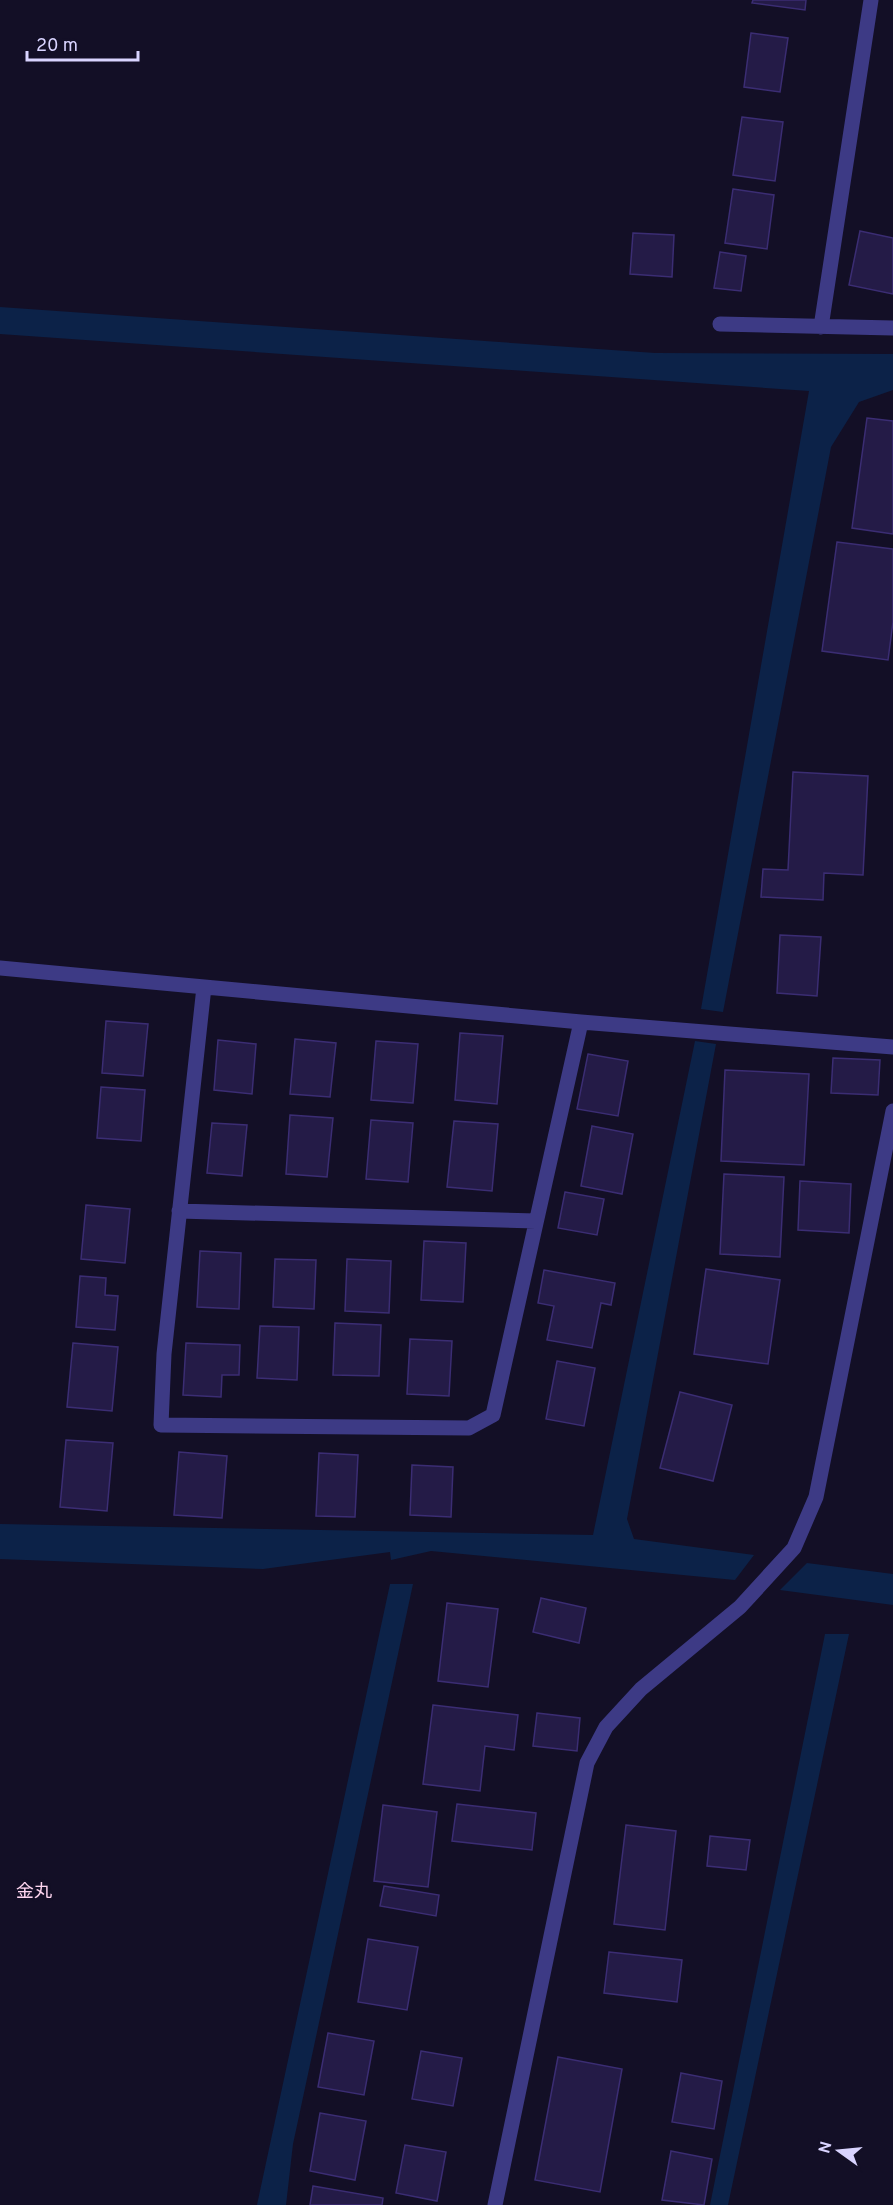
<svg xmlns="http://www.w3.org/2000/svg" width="893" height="2205" font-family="Overpass,'Noto Sans JP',sans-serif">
<rect width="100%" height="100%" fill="#130f26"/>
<path fill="#0c2248" d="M 0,307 L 655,353 L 893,354 L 893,390 L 859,402 L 831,447 L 723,1012 L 701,1009 L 809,391 L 0,334 Z
M 695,1041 L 716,1044 L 627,1519 L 634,1539 L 754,1555 L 735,1580 L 431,1551 L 391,1560 L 390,1552 L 263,1569 L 0,1559 L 0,1524 L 593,1535 Z
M 807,1563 L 893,1574 L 893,1605 L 780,1590 Z
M 390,1584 L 413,1584 L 293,2144 L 286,2205 L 257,2205 Z
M 825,1634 L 849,1634 L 728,2205 L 710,2205 Z"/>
<path fill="#241b47" stroke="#3b2d73" stroke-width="1.5" d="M 753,0 L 806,0 L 805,10 L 752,3 Z
M 751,33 L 788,38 L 780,92 L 744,87 Z
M 742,117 L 783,122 L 775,181 L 733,175 Z
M 733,189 L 774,195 L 767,249 L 725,243 Z
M 860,231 L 893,238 L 893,294 L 849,285 Z
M 633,233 L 674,235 L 672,277 L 630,274 Z
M 720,252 L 746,256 L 741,291 L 714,288 Z
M 867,418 L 893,421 L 893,534 L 852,528 Z
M 837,542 L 893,549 L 893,622 L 888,660 L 822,651 Z
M 793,772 L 868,776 L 863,875 L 824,873 L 823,900 L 761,897 L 763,869 L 788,870 Z
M 780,935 L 821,937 L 817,996 L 777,993 Z
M 106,1021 L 148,1024 L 143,1076 L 102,1073 Z
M 460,1033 L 503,1036 L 497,1104 L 455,1100 Z
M 295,1039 L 336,1043 L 330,1097 L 290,1094 Z
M 218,1040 L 256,1044 L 252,1094 L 214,1090 Z
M 376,1041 L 418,1044 L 413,1103 L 371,1100 Z
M 588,1054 L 628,1061 L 618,1116 L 577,1109 Z
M 833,1058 L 880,1060 L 878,1095 L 831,1093 Z
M 725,1070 L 809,1074 L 804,1165 L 721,1161 Z
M 101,1087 L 145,1090 L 141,1141 L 97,1138 Z
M 290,1115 L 333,1118 L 327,1177 L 286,1174 Z
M 371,1120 L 413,1123 L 408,1182 L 366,1179 Z
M 454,1121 L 498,1124 L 492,1191 L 447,1187 Z
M 212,1123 L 247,1125 L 242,1176 L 207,1173 Z
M 592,1126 L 633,1134 L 622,1194 L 581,1186 Z
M 724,1174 L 784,1177 L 780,1257 L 720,1254 Z
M 800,1181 L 851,1184 L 849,1233 L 798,1230 Z
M 565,1192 L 604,1199 L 597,1235 L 558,1228 Z
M 86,1205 L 130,1209 L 125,1263 L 81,1259 Z
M 424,1241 L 466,1243 L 463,1302 L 421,1300 Z
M 200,1251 L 241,1253 L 239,1309 L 197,1307 Z
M 275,1259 L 316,1260 L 314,1309 L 273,1307 Z
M 347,1259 L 391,1261 L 389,1313 L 345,1311 Z
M 706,1269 L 780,1280 L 768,1364 L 694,1354 Z
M 544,1270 L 615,1283 L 611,1305 L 601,1303 L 592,1348 L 547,1340 L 554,1306 L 538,1303 Z
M 80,1276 L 106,1278 L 105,1295 L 118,1296 L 115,1330 L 76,1327 Z
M 335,1323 L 381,1325 L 379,1376 L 333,1375 Z
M 260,1326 L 299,1327 L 297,1380 L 257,1378 Z
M 410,1339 L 452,1341 L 449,1396 L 407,1394 Z
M 73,1343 L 118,1347 L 112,1411 L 67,1407 Z
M 186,1343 L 240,1345 L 239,1375 L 222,1375 L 221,1397 L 183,1395 Z
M 557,1361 L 595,1368 L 584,1426 L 546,1419 Z
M 680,1392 L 732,1405 L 713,1481 L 660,1468 Z
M 66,1440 L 113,1443 L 107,1511 L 60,1507 Z
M 179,1452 L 227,1456 L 222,1518 L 174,1515 Z
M 319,1453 L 358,1455 L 355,1517 L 316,1516 Z
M 412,1465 L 453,1467 L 451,1517 L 410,1515 Z
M 541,1598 L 586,1608 L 579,1643 L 533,1632 Z
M 447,1603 L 498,1609 L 488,1687 L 438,1681 Z
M 433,1705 L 518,1715 L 514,1750 L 485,1746 L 480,1791 L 423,1784 Z
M 537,1713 L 580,1718 L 577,1751 L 533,1746 Z
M 457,1804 L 536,1813 L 532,1850 L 452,1841 Z
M 383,1805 L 437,1812 L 428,1887 L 374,1881 Z
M 626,1825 L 676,1831 L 665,1930 L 614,1924 Z
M 710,1836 L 750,1840 L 746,1870 L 707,1866 Z
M 384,1886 L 439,1895 L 436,1916 L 380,1906 Z
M 368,1939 L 418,1947 L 407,2010 L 358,2002 Z
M 609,1952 L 682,1960 L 677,2002 L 604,1993 Z
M 328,2033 L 374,2041 L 364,2095 L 318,2087 Z
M 421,2051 L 462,2058 L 453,2106 L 412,2099 Z
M 558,2057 L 622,2069 L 600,2192 L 535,2180 Z
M 681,2073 L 722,2081 L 714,2129 L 672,2122 Z
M 320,2113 L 366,2121 L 355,2180 L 310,2171 Z
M 405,2145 L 446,2152 L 437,2201 L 396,2193 Z
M 671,2151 L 712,2159 L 704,2205 L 662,2200 Z
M 313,2186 L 383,2198 L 382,2205 L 310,2205 Z"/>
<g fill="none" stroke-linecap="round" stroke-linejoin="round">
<path stroke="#3d3a85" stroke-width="15" d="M 720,324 L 893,328
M 821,327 L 871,0
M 0,968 L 581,1022 L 893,1047
M 204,987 L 164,1354 L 161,1425 L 469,1428 L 493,1415 L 581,1022
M 179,1211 L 536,1221
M 495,2205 L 587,1763 L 606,1727 L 641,1689 L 740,1607 L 794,1548 L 816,1497 L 893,1111"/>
</g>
<g text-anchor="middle" stroke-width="6" stroke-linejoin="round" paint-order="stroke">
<g font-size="18" fill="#ffd6f0" stroke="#130f26">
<text x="34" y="1897">金丸</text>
</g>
</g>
<g transform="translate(839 2151) rotate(285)" stroke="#130f26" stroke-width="4.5" paint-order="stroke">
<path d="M0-4.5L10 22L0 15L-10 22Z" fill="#d9d4ff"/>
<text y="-9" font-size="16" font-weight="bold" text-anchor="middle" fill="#d9d4ff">N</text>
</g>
<path d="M27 51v9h111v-9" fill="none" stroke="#d9d4ff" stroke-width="3"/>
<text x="36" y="51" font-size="18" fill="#d9d4ff" stroke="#130f26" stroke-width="4.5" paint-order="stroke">20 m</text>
</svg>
